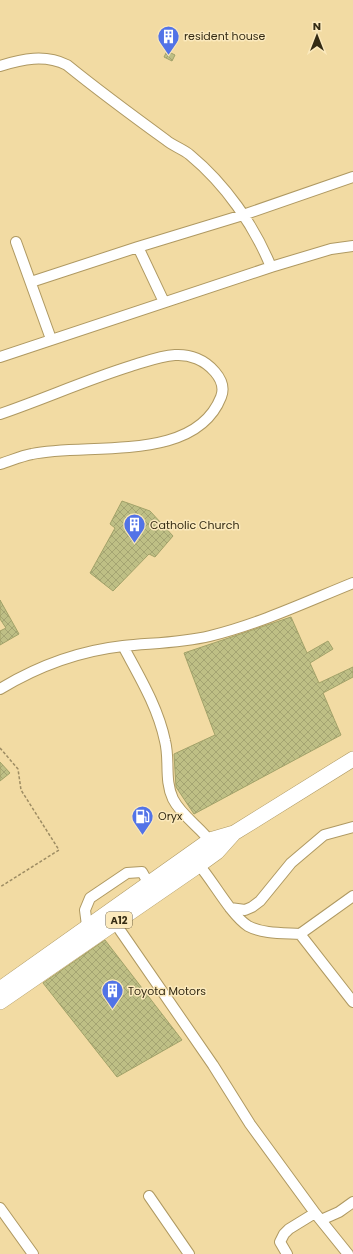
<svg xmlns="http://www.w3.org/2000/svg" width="353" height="1254" font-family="Poppins,sans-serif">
<defs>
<pattern id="building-cross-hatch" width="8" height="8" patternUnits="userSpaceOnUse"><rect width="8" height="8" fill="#bebf85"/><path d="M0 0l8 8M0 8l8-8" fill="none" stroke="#a4a472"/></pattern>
</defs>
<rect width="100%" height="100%" fill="#f2dba3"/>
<path fill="url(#building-cross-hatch)" stroke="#a2a269" d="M 167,51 L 175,55 L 172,61 L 164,57 Z
M 122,501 L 150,511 L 173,536 L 155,557 L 149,554 L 113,591 L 90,573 L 115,528 L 110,524 Z
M 0,600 L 19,634 L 0,645 L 0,631 L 6,628 L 0,619 Z
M 291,617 L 307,653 L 328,641 L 333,649 L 310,663 L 319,683 L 353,667 L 353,677 L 323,693 L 341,735 L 194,814 L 176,787 L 174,754 L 215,735 L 184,653 Z
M 0,762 L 10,773 L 0,781 Z
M 105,940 L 182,1040 L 117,1077 L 43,983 Z"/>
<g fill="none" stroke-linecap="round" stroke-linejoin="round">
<defs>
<path id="minor" d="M 0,66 C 22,59 45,54 67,65 C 99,91 133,116 166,140 C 173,146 183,149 190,155 C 225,184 254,225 271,267
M 16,242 L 51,339
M 138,247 L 243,215 L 353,177
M 31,282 L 138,247 L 164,302
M 0,357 L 271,267 L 331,249 L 353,246
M 0,414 C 44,399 86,380 131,366 C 145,362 159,356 175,355 C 190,354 205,360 215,372 C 221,379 225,387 221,397 C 195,464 88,442 32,454 C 21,456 10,461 0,464
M 123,646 C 139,676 158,707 165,741 C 170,760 164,780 173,799 C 182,817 202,828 213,845
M 0,689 C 38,666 78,651 123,646 C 152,643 181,643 210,636 C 259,624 306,602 353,583
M 199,865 C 213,881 231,915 248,926 C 263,934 283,933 300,934 L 353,1002
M 230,908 L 245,910 L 252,907 L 260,901 L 291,863 L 324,835 L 353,827
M 115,923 L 213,1065 L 250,1124 L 315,1213 L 289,1229 L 284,1234 L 280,1242 L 287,1254
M 88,933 L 85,910 L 90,898 L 127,873 L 142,872 L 152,889
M 300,934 L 353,896
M 149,1196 L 189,1254
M 0,1208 L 33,1254
M 315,1213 L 348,1254
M 321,1220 L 339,1212 L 353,1202"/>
<path id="highway" d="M 0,989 L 210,840 L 234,833
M 0,1002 L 199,865 L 217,852 L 234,833 L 353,759"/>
</defs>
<use href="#minor" stroke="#af9962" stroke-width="12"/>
<use href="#highway" stroke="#af9962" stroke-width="16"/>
<path stroke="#9d8c63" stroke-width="1.5" stroke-dasharray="3 2" stroke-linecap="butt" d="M 0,748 L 18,769 L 21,790 L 59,850 L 0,887"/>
<use href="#minor" stroke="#fff" stroke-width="10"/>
<use href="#highway" stroke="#fff" stroke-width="15"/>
</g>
<defs>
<symbol id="building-pin" viewBox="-11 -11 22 30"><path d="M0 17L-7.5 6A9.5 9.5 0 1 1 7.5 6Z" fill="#5273e7" stroke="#fbe9bc"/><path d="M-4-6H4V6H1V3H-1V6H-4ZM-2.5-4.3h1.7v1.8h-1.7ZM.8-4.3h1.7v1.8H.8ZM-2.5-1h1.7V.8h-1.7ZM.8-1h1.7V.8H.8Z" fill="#fff"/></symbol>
<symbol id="fuel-pin" viewBox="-11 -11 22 30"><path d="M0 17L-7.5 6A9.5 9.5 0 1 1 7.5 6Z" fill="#5273e7" stroke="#fbe9bc"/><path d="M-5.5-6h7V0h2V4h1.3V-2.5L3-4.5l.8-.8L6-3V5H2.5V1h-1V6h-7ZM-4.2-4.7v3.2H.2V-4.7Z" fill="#fff"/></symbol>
</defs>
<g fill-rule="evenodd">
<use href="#building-pin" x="156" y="24" width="25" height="34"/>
<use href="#building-pin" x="122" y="512" width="25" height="34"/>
<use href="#fuel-pin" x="130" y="804" width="25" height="34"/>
<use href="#building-pin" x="100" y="978" width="25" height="34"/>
</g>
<g text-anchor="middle" stroke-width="3" stroke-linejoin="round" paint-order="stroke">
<rect fill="#fbe9bc" stroke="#706446" stroke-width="1" x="106" y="912" width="26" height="16" rx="3"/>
<g font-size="10" font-weight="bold" fill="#342b14">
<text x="119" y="924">A12</text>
</g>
<g font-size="11" fill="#342b14" stroke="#fbe9bc" text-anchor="start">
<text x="184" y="40">resident house</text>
<text x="150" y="529">Catholic Church</text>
<text x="158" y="820">Oryx</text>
<text x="128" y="995">Toyota Motors</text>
</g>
</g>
<g transform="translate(317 36)" stroke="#fbe9bc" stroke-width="3" paint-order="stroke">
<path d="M0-3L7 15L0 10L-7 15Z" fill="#342b14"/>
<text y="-6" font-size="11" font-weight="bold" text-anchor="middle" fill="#342b14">N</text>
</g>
</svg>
